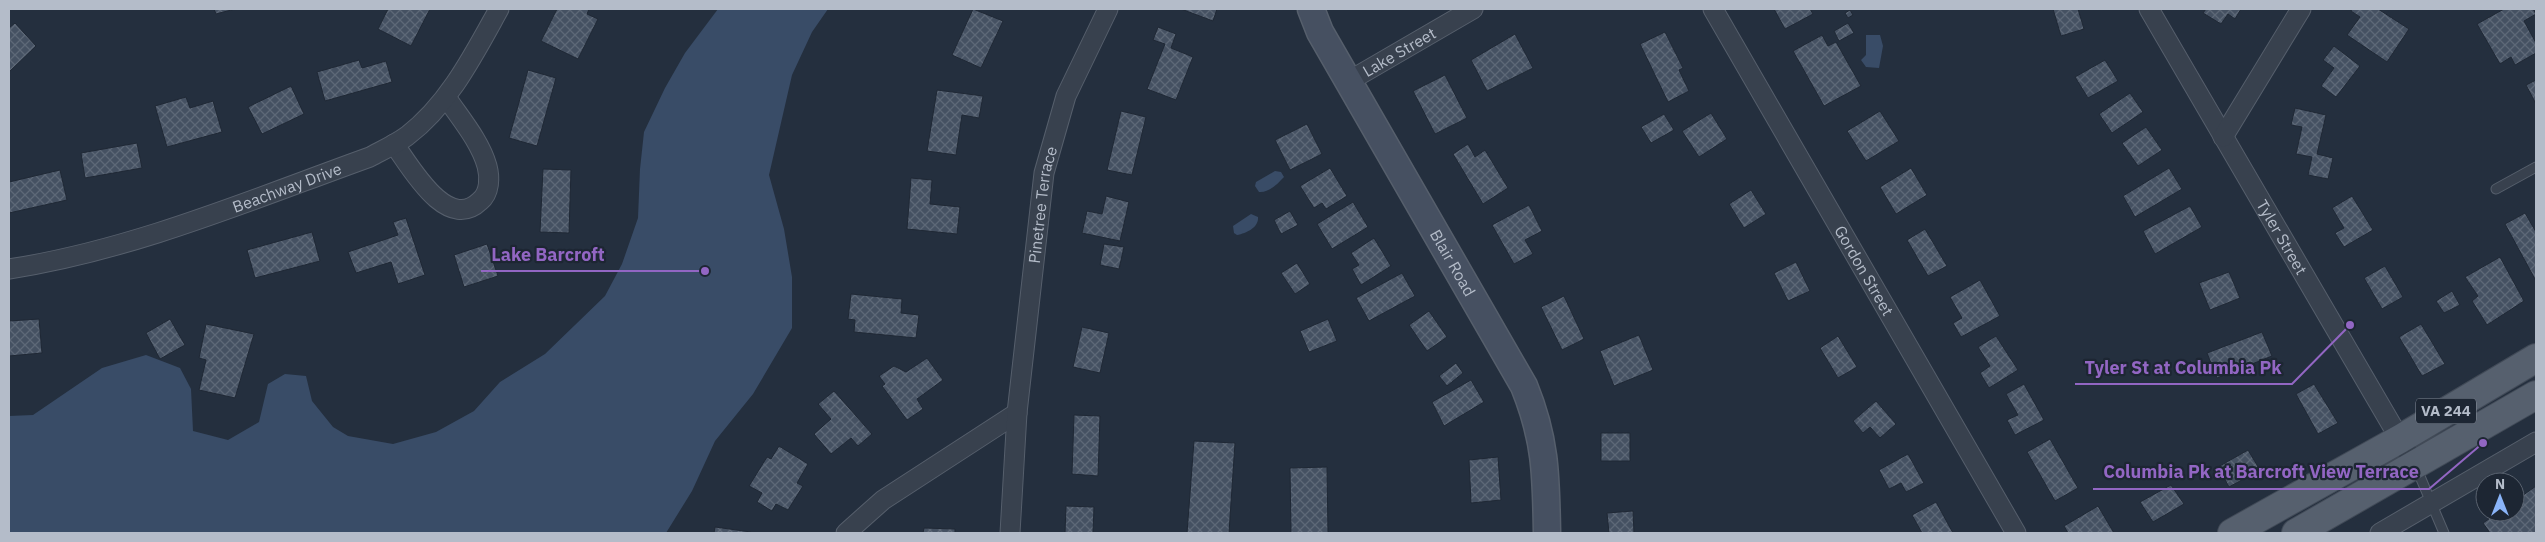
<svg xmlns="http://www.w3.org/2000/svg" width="2545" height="542" font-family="'IBM Plex Sans',sans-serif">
<defs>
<pattern id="building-cross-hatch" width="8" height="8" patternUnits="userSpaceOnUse" patternTransform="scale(1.25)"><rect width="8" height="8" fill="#455162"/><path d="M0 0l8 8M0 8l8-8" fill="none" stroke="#5d6877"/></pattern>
</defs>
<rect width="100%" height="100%" fill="#242f3e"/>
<path fill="#394c67" d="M 718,9 L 828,9 L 812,32 L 792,75 L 769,175 L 784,229 L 792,277 L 792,328 L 753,394 L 715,441 L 692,491 L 666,533 L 9,533 L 9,416 L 33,415 L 102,368 L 146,355 L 180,368 L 191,389 L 193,431 L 228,440 L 259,422 L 268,384 L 285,374 L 306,376 L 312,401 L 333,427 L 348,436 L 393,444 L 436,432 L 474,411 L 500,382 L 545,354 L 605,296 L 622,264 L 638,218 L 640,169 L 644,132 L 665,88 L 685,53 Z
M 1866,35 L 1880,35 L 1883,46 L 1879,68 L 1866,67 L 1861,60 L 1866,55 Z
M 1275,171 L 1281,172 L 1284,177 C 1278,183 1270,193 1259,192 L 1255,186 L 1256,182 Z
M 1251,214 L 1258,217 C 1259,227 1247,233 1237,235 L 1234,233 L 1233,226 Z"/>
<path fill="url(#building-cross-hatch)" stroke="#1f2835" d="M 214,9 L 235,9 L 216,14 Z
M 388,9 L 430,9 L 411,46 L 378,29 Z
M 557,9 L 589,9 L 587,14 L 598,19 L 578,59 L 541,41 Z
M 973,9 L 1003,21 L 981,68 L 952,55 Z
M 1181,9 L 1217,9 L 1213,21 Z
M 1774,9 L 1810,9 L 1813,14 L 1785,29 Z
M 2053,9 L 2078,9 L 2084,29 L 2061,36 Z
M 2206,9 L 2241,9 L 2235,19 L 2228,14 L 2221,24 L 2203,13 Z
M 2352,9 L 2378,9 L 2409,29 L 2387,62 L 2347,35 L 2360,17 L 2351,11 Z
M 2504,9 L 2533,9 L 2536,14 L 2524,21 L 2536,43 L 2536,53 L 2515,65 L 2511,57 L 2500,64 L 2477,24 Z
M 1850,10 L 1853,15 L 1848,18 L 1845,13 Z
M 15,23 L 36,46 L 9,72 L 9,28 Z
M 1848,23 L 1854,33 L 1839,41 L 1834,31 Z
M 1158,27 L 1176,34 L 1171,48 L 1193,57 L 1176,100 L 1147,89 L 1165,44 L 1153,40 Z
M 1665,32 L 1683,68 L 1679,70 L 1689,91 L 1668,102 L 1640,44 Z
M 1515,34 L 1533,68 L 1487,91 L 1471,60 Z
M 1822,35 L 1828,46 L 1836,42 L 1861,86 L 1824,106 L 1793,51 Z
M 2334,46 L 2360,66 L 2336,97 L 2321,86 L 2334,68 L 2323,60 Z
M 359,60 L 362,68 L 386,61 L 392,82 L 325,101 L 317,72 Z
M 2105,60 L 2118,81 L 2088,98 L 2075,77 Z
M 528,70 L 556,78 L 537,146 L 509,138 Z
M 1445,75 L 1467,118 L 1435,134 L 1413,91 Z
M 2536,80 L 2536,104 L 2526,85 Z
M 291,86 L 304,114 L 262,134 L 248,107 Z
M 937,90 L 983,96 L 979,118 L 962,115 L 956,155 L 927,151 Z
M 2130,93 L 2143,112 L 2112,133 L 2099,114 Z
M 186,97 L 190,108 L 213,101 L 222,132 L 167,147 L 155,106 Z
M 2295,108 L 2326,115 L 2317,154 L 2333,158 L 2328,179 L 2308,175 L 2312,157 L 2296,154 L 2302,127 L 2291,125 Z
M 1121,111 L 1146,117 L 1132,175 L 1107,170 Z
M 1880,111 L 1899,141 L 1866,161 L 1847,131 Z
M 1711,113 L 1727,139 L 1699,157 L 1682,131 Z
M 1664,114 L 1674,130 L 1651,143 L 1641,127 Z
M 1307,124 L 1322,154 L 1290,170 L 1275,140 Z
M 2146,127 L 2162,150 L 2138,166 L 2122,143 Z
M 137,143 L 142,168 L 85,178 L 81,153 Z
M 1468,144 L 1475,157 L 1485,150 L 1508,188 L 1483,204 L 1453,154 Z
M 1330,168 L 1347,196 L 1326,209 L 1322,203 L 1314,208 L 1300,186 Z
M 1911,168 L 1927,195 L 1896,214 L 1880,187 Z
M 2169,168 L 2182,189 L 2135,217 L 2123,196 Z
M 543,169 L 571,170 L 569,233 L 540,232 Z
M 60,170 L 67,200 L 9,213 L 9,182 Z
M 911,178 L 932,180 L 930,204 L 960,207 L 957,234 L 907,229 Z
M 1751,190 L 1766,214 L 1744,228 L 1729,204 Z
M 1106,196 L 1129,202 L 1120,241 L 1082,233 L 1087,211 L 1102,214 Z
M 2352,196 L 2373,230 L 2344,247 L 2335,233 L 2344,228 L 2332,208 Z
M 1353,202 L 1368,227 L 1332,249 L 1317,224 Z
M 1529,205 L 1542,231 L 1525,240 L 1533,254 L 1514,264 L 1492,225 Z
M 2190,206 L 2202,227 L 2155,254 L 2143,231 Z
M 1290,211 L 1298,225 L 1281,234 L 1274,220 Z
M 2525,213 L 2536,232 L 2536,281 L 2505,224 Z
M 406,218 L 425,275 L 398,284 L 391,262 L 356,273 L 348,252 L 398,235 L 393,222 Z
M 1925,229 L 1947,266 L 1928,276 L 1907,240 Z
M 312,232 L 320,261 L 255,278 L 247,250 Z
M 1374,238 L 1391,266 L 1361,285 L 1352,269 L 1359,265 L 1351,253 Z
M 487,244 L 498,276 L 464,287 L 454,255 Z
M 1104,244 L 1124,247 L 1119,269 L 1100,265 Z
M 2500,257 L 2524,301 L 2487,325 L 2472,301 L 2478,296 L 2465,277 Z
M 1796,262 L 1810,291 L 1788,301 L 1774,273 Z
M 1297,263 L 1310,284 L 1295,294 L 1281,273 Z
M 2385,266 L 2403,297 L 2382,309 L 2364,278 Z
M 2229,272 L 2240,298 L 2210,310 L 2199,283 Z
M 1402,273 L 1415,296 L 1369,321 L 1356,298 Z
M 1980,280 L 2000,316 L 1961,337 L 1953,323 L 1962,318 L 1950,297 Z
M 2452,291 L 2460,305 L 2444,313 L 2436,301 Z
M 851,294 L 902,299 L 901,313 L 919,315 L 916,338 L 854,332 L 855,320 L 848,319 Z
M 1564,296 L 1584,339 L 1562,350 L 1541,307 Z
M 1429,311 L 1447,337 L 1427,351 L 1409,325 Z
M 39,319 L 42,353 L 9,356 L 9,321 Z
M 170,319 L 185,345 L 160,359 L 146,333 Z
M 1328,319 L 1337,341 L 1309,352 L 1300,331 Z
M 206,324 L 254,334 L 235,398 L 199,390 L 206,360 L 199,358 Z
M 2421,324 L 2445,364 L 2422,376 L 2399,337 Z
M 1082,327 L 1109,333 L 1100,373 L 1073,367 Z
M 2262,332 L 2272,356 L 2217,378 L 2207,353 Z
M 1639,335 L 1653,370 L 1614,386 L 1600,351 Z
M 1838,336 L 1857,367 L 1838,378 L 1820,348 Z
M 1996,336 L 2018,370 L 1989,388 L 1980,373 L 1990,366 L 1978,347 Z
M 927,358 L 943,380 L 917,399 L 923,409 L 907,420 L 882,386 L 885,384 L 879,376 L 894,366 L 906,372 Z
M 1456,363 L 1463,373 L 1447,386 L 1439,376 Z
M 1471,380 L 1484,402 L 1444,426 L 1432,402 Z
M 2024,384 L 2044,420 L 2015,435 L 2007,420 L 2018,415 L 2006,394 Z
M 2314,384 L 2338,423 L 2318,434 L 2296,394 Z
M 834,391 L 872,434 L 858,446 L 851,438 L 831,454 L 814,434 L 831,419 L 818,404 Z
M 1876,401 L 1896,424 L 1880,438 L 1870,427 L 1863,433 L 1853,421 Z
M 1074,415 L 1100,416 L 1098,476 L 1072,474 Z
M 1601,433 L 1630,433 L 1630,461 L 1601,461 Z
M 2050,439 L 2078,488 L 2055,501 L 2027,452 Z
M 1194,441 L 1235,443 L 1229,533 L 1187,533 Z
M 779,446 L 808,464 L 797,483 L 803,486 L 788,510 L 776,504 L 772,511 L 757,502 L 762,493 L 749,486 L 767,457 L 771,459 Z
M 2248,450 L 2260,470 L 2229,487 L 2218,467 Z
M 1908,454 L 1924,483 L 1906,492 L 1901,483 L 1889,489 L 1879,470 Z
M 1498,457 L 1501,500 L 1471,503 L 1469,460 Z
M 1327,467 L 1328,533 L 1291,533 L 1290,468 Z
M 2171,485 L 2184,504 L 2153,522 L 2140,502 Z
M 2536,486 L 2536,533 L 2490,533 L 2483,523 L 2499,512 L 2515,512 L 2515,501 Z
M 1936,502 L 1953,533 L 1922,533 L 1912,515 Z
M 1066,506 L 1094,507 L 1093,533 L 1065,533 Z
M 2098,506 L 2114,533 L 2068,533 L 2064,526 Z
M 1633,511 L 1634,533 L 1609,533 L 1607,513 Z
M 715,527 L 751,532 L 751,533 L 714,533 Z
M 924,528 L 955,529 L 955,533 L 923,533 Z"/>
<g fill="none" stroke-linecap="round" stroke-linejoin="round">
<defs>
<path id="lane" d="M 2496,189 L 2536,167
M 2416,467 L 2444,533"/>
<g id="street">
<path id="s1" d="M 1713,9 L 2016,533"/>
<path id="s2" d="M 2149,9 L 2415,465"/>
<path id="s3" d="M 1349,81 L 1473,9"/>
<path d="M 2223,137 L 2301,9"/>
<path d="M 394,144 C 410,166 447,233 480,201 C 490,193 490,177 487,166 C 480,141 460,118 446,97"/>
<path id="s4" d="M 9,269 C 133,250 253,199 370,157 C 383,150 396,144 407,136 C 449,104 474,54 499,9"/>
<path d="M 846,533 L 883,500 L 1017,413"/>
<path id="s5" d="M 1010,533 L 1017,413 L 1044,173 L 1066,96 L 1108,9"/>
<path d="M 2380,533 L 2536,442"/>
</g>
<g id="secondary">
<path id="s6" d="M 1311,9 L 1320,32 L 1524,386 C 1546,440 1546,476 1547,533"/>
</g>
<path id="primary" d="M 2232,533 L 2400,439 L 2536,358
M 2296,533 L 2536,395"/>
</defs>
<use href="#lane" stroke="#565f6c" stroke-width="11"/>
<use href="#street" stroke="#565f6c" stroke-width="21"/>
<use href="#secondary" stroke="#565f6c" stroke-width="29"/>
<use href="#primary" stroke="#414a57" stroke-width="30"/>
<use href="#lane" stroke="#38414e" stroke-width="9"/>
<use href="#street" stroke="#38414e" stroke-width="19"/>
<use href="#secondary" stroke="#465061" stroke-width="26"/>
<use href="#primary" stroke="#56606e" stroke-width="28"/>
</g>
<g text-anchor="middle" stroke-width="4.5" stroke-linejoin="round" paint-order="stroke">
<rect fill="#1d2633" stroke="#878f9c" stroke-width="1" x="2416" y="398.5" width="60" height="25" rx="4"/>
<g font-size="15" font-weight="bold" fill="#b4bcc9">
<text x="2446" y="416">VA 244</text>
</g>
<g font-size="16" fill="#b4bcc9" stroke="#1d2633">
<text dy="6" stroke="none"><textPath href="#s3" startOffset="58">Lake Street</textPath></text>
<text dy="6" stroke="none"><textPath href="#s4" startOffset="290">Beachway Drive</textPath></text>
<text dy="6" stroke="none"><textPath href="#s5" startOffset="330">Pinetree Terrace</textPath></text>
<text dy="6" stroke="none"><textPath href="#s2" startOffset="264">Tyler Street</textPath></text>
<text dy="6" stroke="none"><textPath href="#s6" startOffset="291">Blair Road</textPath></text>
<text dy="6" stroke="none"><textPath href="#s1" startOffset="302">Gordon Street</textPath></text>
</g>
</g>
<path fill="none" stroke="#9266c3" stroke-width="2" d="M705 271L614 271H481M2350 325L2292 384H2075M2483 443L2429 489H2093"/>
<g fill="#9266c3" stroke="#1d2633" stroke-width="2">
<circle cx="705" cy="271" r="5"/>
<circle cx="2350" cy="325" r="5"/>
<circle cx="2483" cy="443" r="5"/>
</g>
<g font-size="18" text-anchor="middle" font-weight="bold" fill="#9266c3" stroke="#1d2633" stroke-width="4.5" stroke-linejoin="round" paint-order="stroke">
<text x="548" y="261">Lake Barcroft</text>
<text x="2183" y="374">Tyler St at Columbia Pk</text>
<text x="2261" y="478">Columbia Pk at Barcroft View Terrace</text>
</g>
<rect width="2545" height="542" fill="none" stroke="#b4bcc9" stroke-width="20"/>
<g transform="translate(2500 497)"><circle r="24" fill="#1d2633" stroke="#59626f"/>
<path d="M0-4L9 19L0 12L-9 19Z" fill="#8ab4f8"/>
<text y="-8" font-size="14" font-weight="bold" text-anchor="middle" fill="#b4bcc9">N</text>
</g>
</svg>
